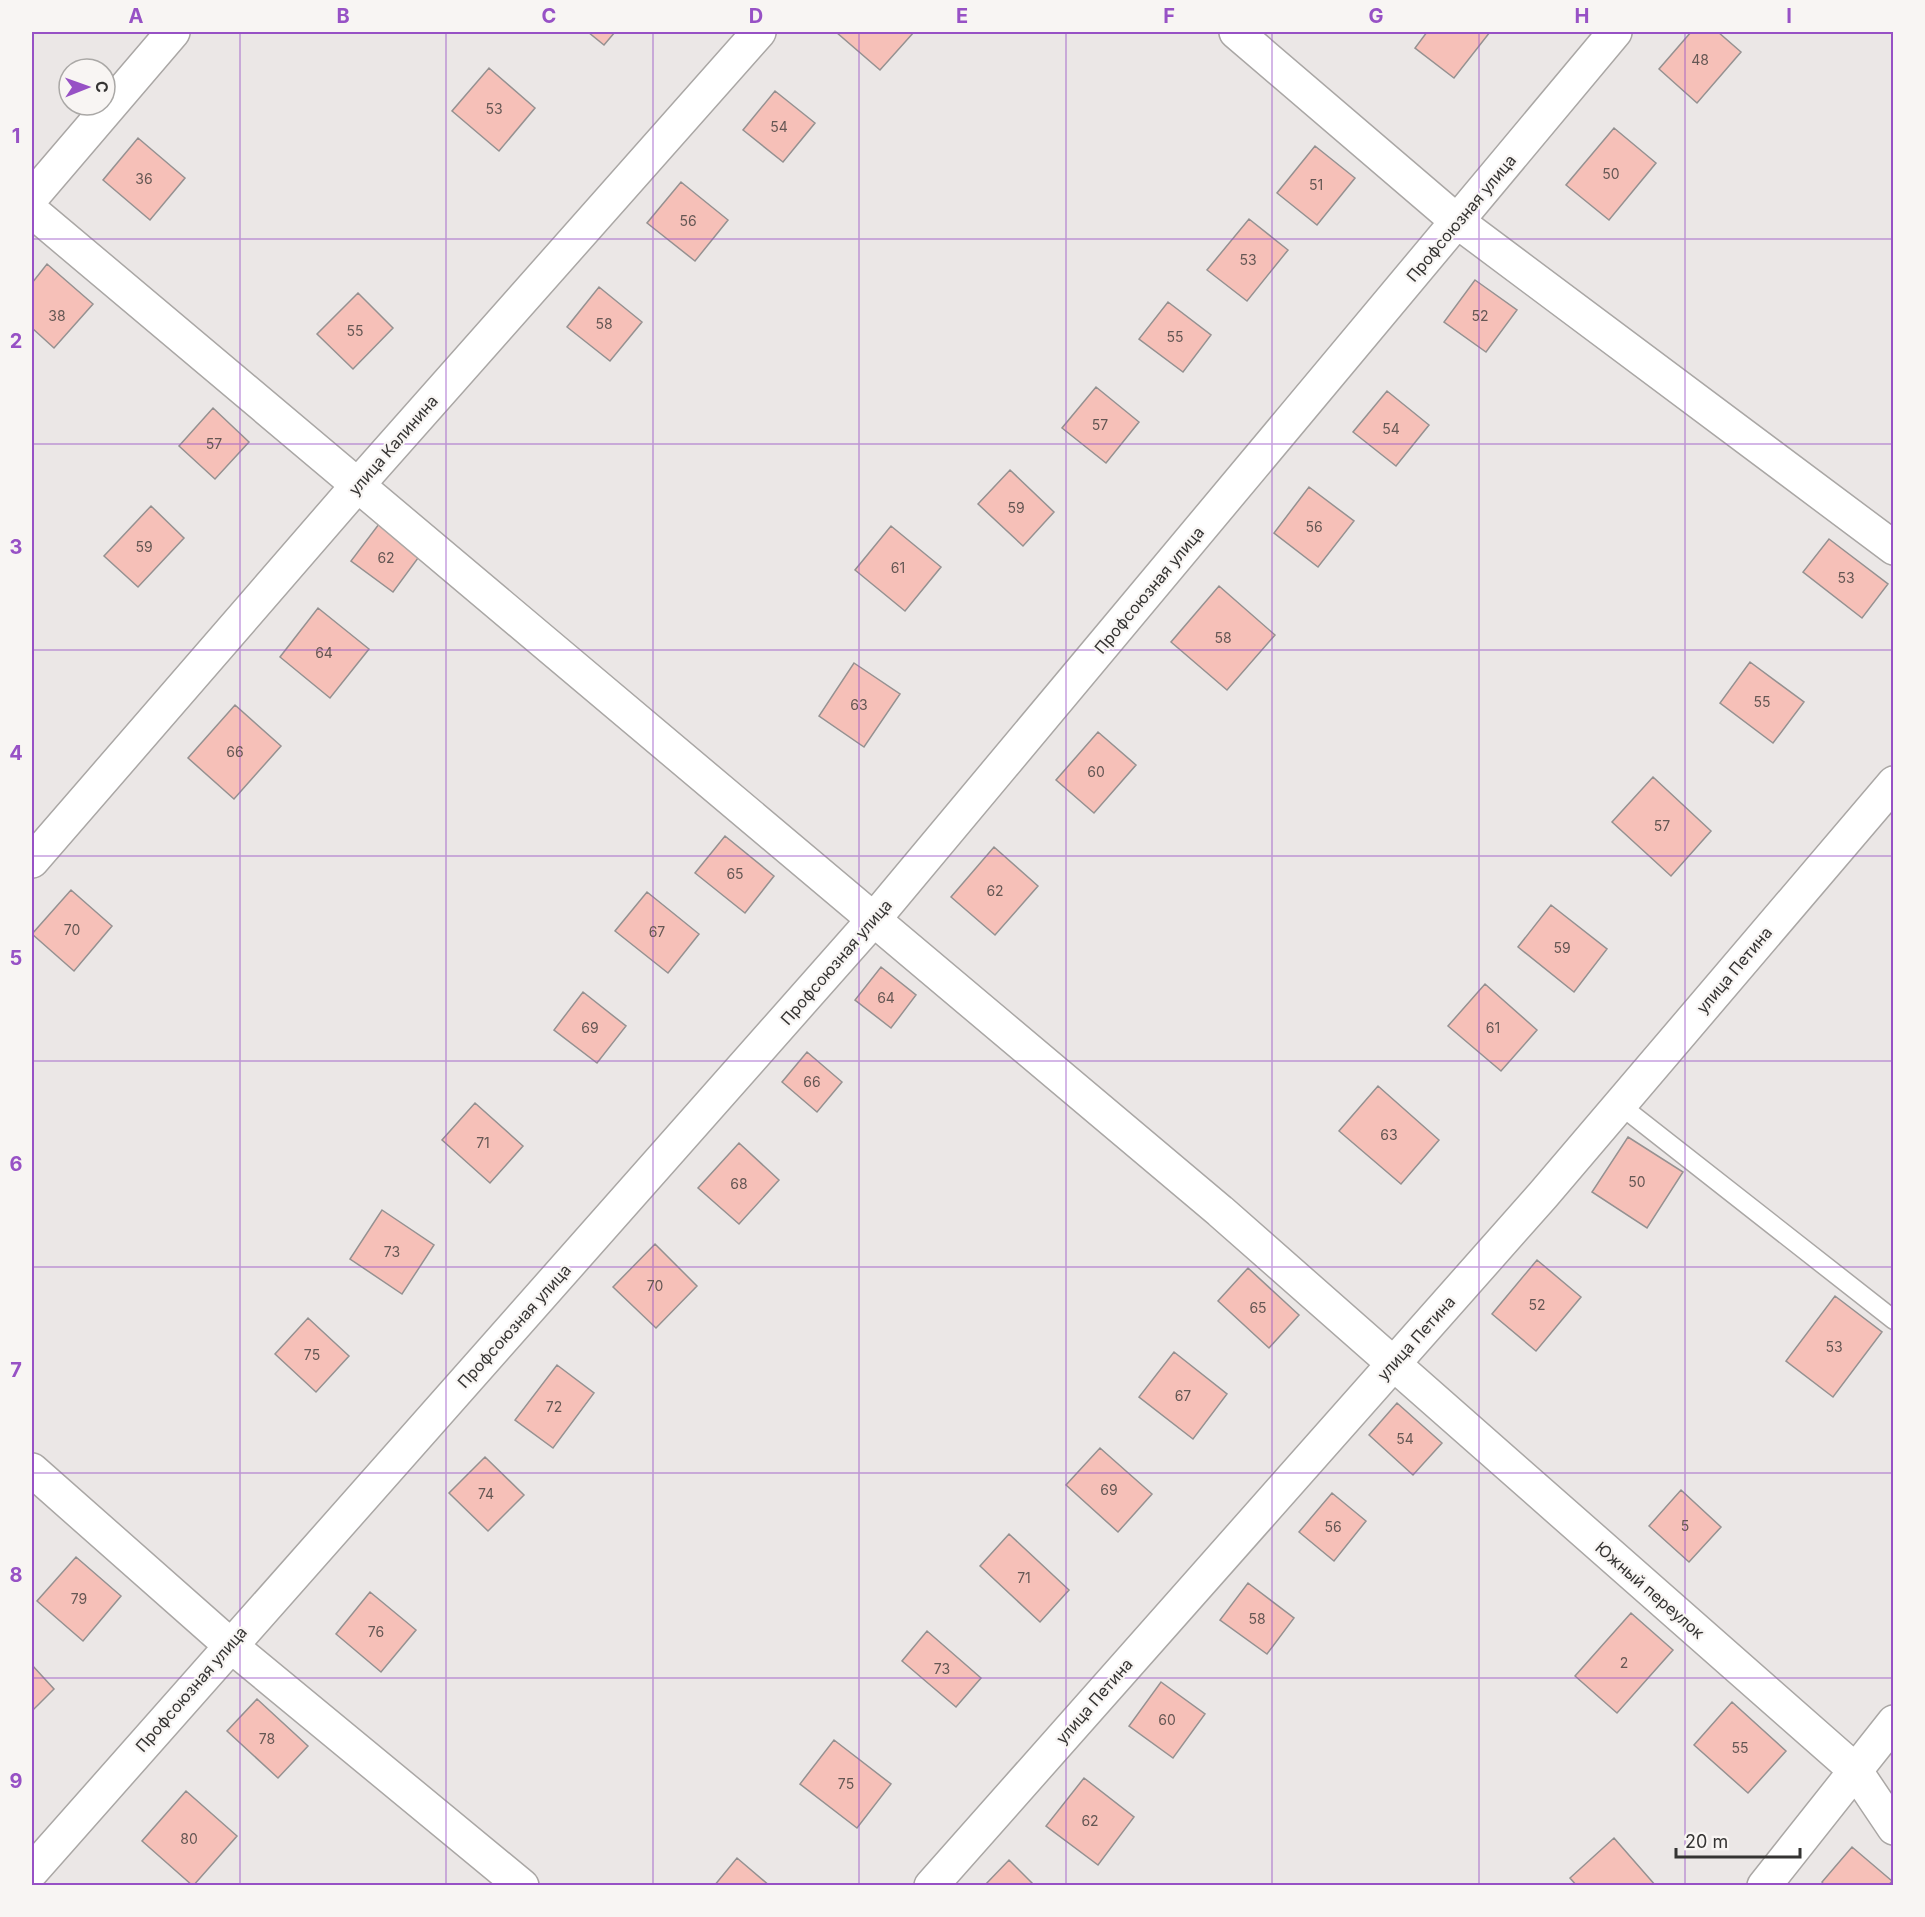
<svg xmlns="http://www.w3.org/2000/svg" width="1925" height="1917" font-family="Inter,sans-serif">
<rect width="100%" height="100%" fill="#ebe7e6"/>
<path fill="#f6c0b8" stroke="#959191" stroke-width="1.5" d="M 588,32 L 615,32 L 604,45 Z
M 836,32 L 914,32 L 880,70 Z
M 1427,32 L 1490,32 L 1454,78 L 1415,48 Z
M 1691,32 L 1718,32 L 1741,52 L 1697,103 L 1659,69 Z
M 489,68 L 535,108 L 499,151 L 452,111 Z
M 775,91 L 815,123 L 783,162 L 743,130 Z
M 1614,128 L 1656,163 L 1609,220 L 1566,185 Z
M 138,138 L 185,178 L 150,220 L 103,180 Z
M 1315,146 L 1355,178 L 1317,225 L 1277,193 Z
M 681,182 L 728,220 L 695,261 L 647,223 Z
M 1249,219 L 1288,250 L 1247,301 L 1207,270 Z
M 47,264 L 93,304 L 54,348 L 32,328 L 32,283 Z
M 1475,280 L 1517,310 L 1486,352 L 1444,322 Z
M 599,287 L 642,322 L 610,361 L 567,327 Z
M 358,293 L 393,328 L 353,369 L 317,334 Z
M 1168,302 L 1211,335 L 1183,372 L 1139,339 Z
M 1096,387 L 1139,422 L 1106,463 L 1062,428 Z
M 1387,391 L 1429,425 L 1396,466 L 1353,432 Z
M 213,408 L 249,442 L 215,479 L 179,446 Z
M 1010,470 L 1054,512 L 1023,546 L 978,504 Z
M 1309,487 L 1354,521 L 1318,567 L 1274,533 Z
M 151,506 L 184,538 L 138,587 L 104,556 Z
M 379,524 L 421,554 L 393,592 L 351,561 Z
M 891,526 L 941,567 L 905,611 L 855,570 Z
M 1829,539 L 1888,584 L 1862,618 L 1803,572 Z
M 1219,586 L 1275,635 L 1227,690 L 1171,642 Z
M 318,608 L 369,649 L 330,698 L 280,657 Z
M 1750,662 L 1804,702 L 1773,743 L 1720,703 Z
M 854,663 L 900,694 L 864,747 L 819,716 Z
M 235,705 L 281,746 L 234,799 L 188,758 Z
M 1098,732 L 1136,765 L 1094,813 L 1056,780 Z
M 1653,777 L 1711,831 L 1671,876 L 1612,822 Z
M 725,836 L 774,876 L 745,913 L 695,873 Z
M 994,847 L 1038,886 L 995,935 L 951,897 Z
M 71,890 L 112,926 L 74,971 L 32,934 Z
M 647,892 L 699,934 L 668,973 L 615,931 Z
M 1551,905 L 1607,949 L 1574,992 L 1518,947 Z
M 881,967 L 916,995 L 891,1028 L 855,1000 Z
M 1485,984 L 1537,1030 L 1501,1071 L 1448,1026 Z
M 583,992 L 626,1026 L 597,1063 L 554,1030 Z
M 807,1052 L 842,1082 L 817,1112 L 782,1082 Z
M 1378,1086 L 1439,1140 L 1401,1184 L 1339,1131 Z
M 475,1103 L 523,1146 L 490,1183 L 442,1140 Z
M 1628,1137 L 1683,1172 L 1647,1228 L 1592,1192 Z
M 739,1143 L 779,1180 L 739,1224 L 698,1188 Z
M 382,1210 L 434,1245 L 402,1294 L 350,1259 Z
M 655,1244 L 697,1286 L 656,1328 L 613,1287 Z
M 1537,1260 L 1581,1297 L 1536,1351 L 1492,1314 Z
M 1248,1268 L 1299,1315 L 1269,1348 L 1218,1301 Z
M 1835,1296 L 1882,1332 L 1833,1397 L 1786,1361 Z
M 308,1318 L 349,1356 L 316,1392 L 275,1354 Z
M 1174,1352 L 1227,1394 L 1193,1439 L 1139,1397 Z
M 557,1365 L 594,1393 L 553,1448 L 515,1420 Z
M 1397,1403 L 1442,1443 L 1413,1475 L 1369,1435 Z
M 1100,1448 L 1152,1494 L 1118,1532 L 1066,1485 Z
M 485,1457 L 524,1495 L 488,1531 L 449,1493 Z
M 1681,1490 L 1721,1527 L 1689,1562 L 1649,1526 Z
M 1332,1493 L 1366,1521 L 1334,1561 L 1299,1532 Z
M 1009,1534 L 1069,1590 L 1040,1622 L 980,1566 Z
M 76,1557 L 121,1596 L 83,1641 L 37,1601 Z
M 1248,1583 L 1294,1618 L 1267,1654 L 1220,1620 Z
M 370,1592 L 416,1630 L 381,1672 L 336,1634 Z
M 1631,1613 L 1673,1650 L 1617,1713 L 1575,1676 Z
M 927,1631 L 981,1678 L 956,1707 L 902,1661 Z
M 32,1665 L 54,1689 L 32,1711 Z
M 1161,1682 L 1205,1714 L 1173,1758 L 1129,1726 Z
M 257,1699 L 308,1746 L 278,1778 L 227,1731 Z
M 1732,1702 L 1786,1751 L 1748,1793 L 1694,1745 Z
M 834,1740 L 891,1784 L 857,1828 L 800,1784 Z
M 1084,1778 L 1134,1817 L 1098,1865 L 1046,1826 Z
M 186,1791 L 237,1836 L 193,1886 L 142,1841 Z
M 1614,1838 L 1656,1886 L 1577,1886 L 1570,1878 Z
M 1852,1847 L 1892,1881 L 1888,1886 L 1825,1886 L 1822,1882 Z
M 737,1858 L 770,1886 L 714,1886 Z
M 1009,1860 L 1035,1886 L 984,1886 Z"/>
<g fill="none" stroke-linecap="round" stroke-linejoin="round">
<defs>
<path id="lane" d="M 1620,1105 L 1894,1320"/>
<path id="street" d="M 1236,32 L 1458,222 L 1894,548
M 32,197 L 173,32
M 32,211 L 1220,1211 L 1855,1770 L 1894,1828
M 32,861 L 356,487 L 759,32
M 32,1470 L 230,1645 L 522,1886
M 32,1871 L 875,918 L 1615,32
M 931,1886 L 1543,1195 L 1894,783
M 1764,1886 L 1894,1722"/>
</defs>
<use href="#lane" stroke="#aaa7a5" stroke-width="21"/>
<use href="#street" stroke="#aaa7a5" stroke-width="36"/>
<use href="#lane" stroke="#fff" stroke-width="18"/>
<use href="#street" stroke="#fff" stroke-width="33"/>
</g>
<path fill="none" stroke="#9751c5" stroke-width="1.5" stroke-opacity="0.55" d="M 240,32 L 240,1886M 446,32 L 446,1886M 653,32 L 653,1886M 859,32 L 859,1886M 1066,32 L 1066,1886M 1272,32 L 1272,1886M 1479,32 L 1479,1886M 1685,32 L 1685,1886M 32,239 L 1894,239M 32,444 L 1894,444M 32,650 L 1894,650M 32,856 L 1894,856M 32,1061 L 1894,1061M 32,1267 L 1894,1267M 32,1473 L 1894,1473M 32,1678 L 1894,1678"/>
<g text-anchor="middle" stroke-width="4.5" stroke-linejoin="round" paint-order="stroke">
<g font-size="14" fill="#655754">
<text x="1700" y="65">48</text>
<text x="494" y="114">53</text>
<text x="779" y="132">54</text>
<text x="1611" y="179">50</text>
<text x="144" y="184">36</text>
<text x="1316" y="190">51</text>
<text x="688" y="226">56</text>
<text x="1248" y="265">53</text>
<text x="57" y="321">38</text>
<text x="1480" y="321">52</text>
<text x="604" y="329">58</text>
<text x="355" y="336">55</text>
<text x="1175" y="342">55</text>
<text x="1100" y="430">57</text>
<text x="1391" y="434">54</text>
<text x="214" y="449">57</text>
<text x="1016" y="513">59</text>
<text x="1314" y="532">56</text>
<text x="144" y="552">59</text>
<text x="386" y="563">62</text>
<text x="898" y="573">61</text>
<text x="1846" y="583">53</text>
<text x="1223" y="643">58</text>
<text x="324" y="658">64</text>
<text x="1762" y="707">55</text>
<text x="859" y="710">63</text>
<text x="235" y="757">66</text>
<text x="1096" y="777">60</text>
<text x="1662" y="831">57</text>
<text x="735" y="879">65</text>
<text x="995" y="896">62</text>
<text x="72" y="935">70</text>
<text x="657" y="937">67</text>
<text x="1562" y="953">59</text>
<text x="886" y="1003">64</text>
<text x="590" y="1033">69</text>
<text x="1493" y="1033">61</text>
<text x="812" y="1087">66</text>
<text x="1389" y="1140">63</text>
<text x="483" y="1148">71</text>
<text x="1637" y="1187">50</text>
<text x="739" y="1189">68</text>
<text x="392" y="1257">73</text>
<text x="655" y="1291">70</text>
<text x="1537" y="1310">52</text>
<text x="1258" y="1313">65</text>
<text x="1834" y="1352">53</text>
<text x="312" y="1360">75</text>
<text x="1183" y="1401">67</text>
<text x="554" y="1412">72</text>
<text x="1405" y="1444">54</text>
<text x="1109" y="1495">69</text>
<text x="486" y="1499">74</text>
<text x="1685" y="1531">5</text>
<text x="1333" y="1532">56</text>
<text x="1024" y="1583">71</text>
<text x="79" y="1604">79</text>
<text x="1257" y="1624">58</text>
<text x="376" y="1637">76</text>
<text x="1624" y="1668">2</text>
<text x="942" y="1674">73</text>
<text x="1167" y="1725">60</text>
<text x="267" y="1744">78</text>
<text x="1740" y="1753">55</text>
<text x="846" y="1789">75</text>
<text x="1090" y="1826">62</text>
<text x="189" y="1844">80</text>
</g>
<g font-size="16" fill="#353433" stroke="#f8f5f3">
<text transform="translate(1461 218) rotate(-50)" y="6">Профсоюзная улица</text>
<text transform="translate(393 445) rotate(-49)" y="6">улица Калинина</text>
<text transform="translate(1149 590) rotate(-50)" y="6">Профсоюзная улица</text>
<text transform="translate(836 962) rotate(-49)" y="6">Профсоюзная улица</text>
<text transform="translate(1734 970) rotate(-50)" y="6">улица Петина</text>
<text transform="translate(514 1326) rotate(-48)" y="6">Профсоюзная улица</text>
<text transform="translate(1416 1338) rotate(-48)" y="6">улица Петина</text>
<text transform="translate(1650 1590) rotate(41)" y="6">Южный переулок</text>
<text transform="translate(191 1689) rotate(-49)" y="6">Профсоюзная улица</text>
<text transform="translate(1094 1701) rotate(-49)" y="6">улица Петина</text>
</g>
</g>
<rect width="1925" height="1917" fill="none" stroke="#f8f5f3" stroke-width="66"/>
<g transform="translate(87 87) rotate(89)"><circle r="28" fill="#f8f5f3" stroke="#aaa8a6" stroke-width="1.5"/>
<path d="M0-4.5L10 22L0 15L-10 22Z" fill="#9751c5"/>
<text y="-9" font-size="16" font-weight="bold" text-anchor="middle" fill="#353433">С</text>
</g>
<path d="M1676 1848v9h124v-9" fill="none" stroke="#353433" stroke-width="3"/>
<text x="1685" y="1848" font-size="18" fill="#353433" stroke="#f8f5f3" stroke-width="4.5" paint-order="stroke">20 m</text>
<rect x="33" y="33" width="1859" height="1851" fill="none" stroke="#9751c5" stroke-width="2"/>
<g font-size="20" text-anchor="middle" font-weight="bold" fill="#9751c5">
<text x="136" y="23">A</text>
<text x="343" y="23">B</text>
<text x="549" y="23">C</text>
<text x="756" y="23">D</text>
<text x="962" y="23">E</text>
<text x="1169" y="23">F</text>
<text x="1376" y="23">G</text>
<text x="1582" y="23">H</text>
<text x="1789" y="23">I</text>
<text x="16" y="143">1</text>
<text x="16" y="348">2</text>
<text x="16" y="554">3</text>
<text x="16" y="760">4</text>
<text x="16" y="965">5</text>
<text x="16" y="1171">6</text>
<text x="16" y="1377">7</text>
<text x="16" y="1582">8</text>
<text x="16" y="1788">9</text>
</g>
</svg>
